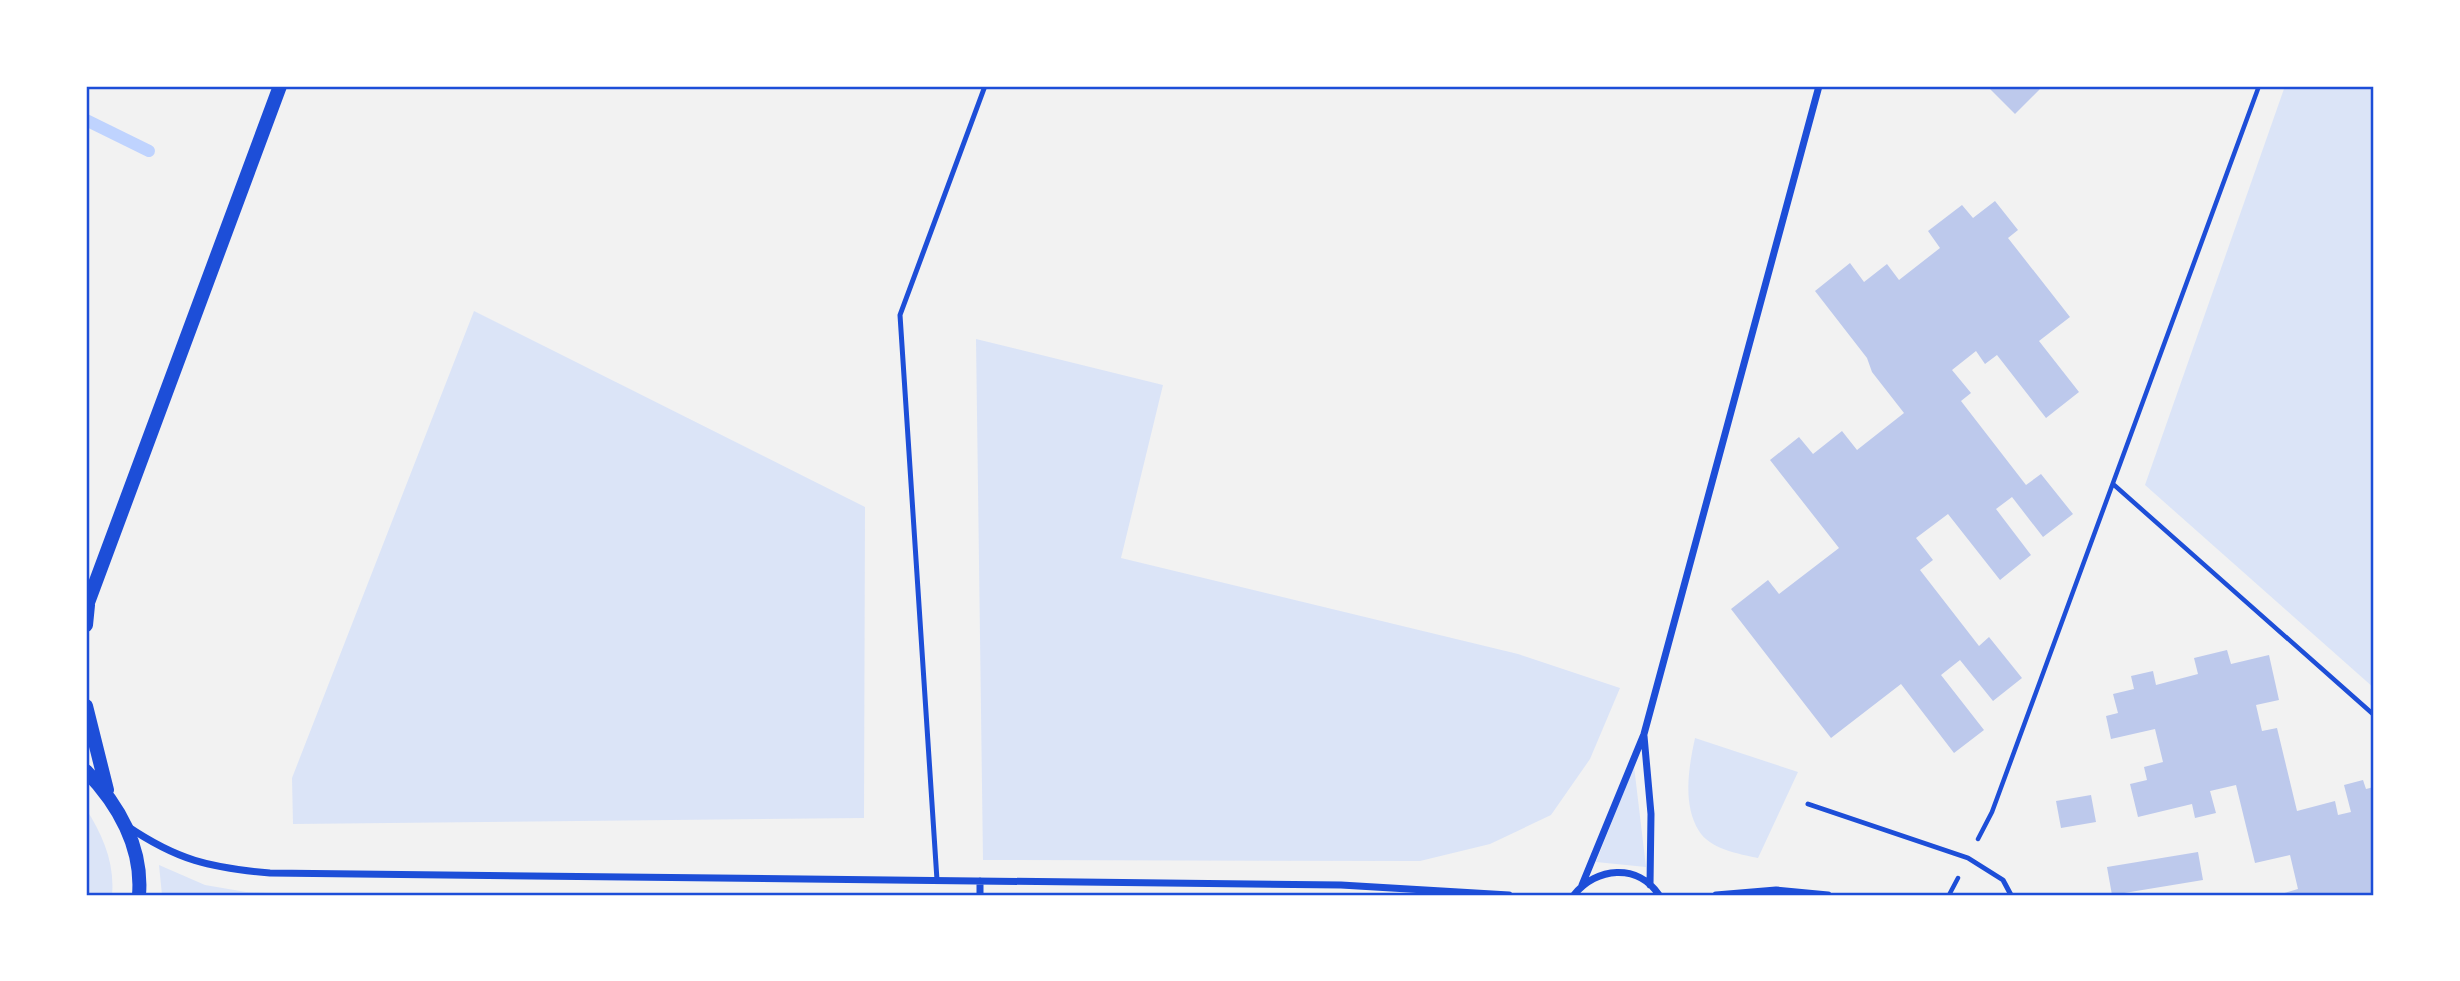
<svg xmlns="http://www.w3.org/2000/svg" width="2460" height="981" font-family="'Public Sans',sans-serif">
<style>
.green{fill:#dbe4f7}
.lines{fill:none;stroke-linecap:round;stroke-linejoin:round}
.stream{stroke:#bfd3fe;stroke-width:12}
.building{fill:#bdc9ec}
.path{stroke:#1d4ed8;stroke-width:4.5}
.service{stroke:#1d4ed8;stroke-width:5}
.minor{stroke:#1d4ed8;stroke-width:7}
.secondary{stroke:#1d4ed8;stroke-width:14}
.neatline{fill:none;stroke:#1d4ed8;stroke-width:2.5}
</style>
<rect width="100%" height="100%" fill="#f2f2f2"/>
<!-- green -->
<path class="green" d="M 2285,86 L 2374,86 L 2374,688 L 2145,485 Z
M 474,311 L 865,507 L 864,818 L 293,824 L 292,778 Z
M 976,339 L 1163,385 L 1121,558 L 1518,654 L 1620,688 L 1590,759 L 1551,815 L 1490,844 L 1420,861 L 983,860 Z
M 1695,738 L 1798,772 L 1758,858 C 1739,854 1710,849 1699,831 C 1682,804 1689,766 1695,738 Z
M 1634,766 L 1646,867 L 1596,862 Z
M 86,809 C 103,835 115,864 112,895 L 86,895 Z
M 159,865 L 205,885 L 246,892 L 320,895 L 162,895 Z"/>
<g class="lines">
<!-- stream -->
<path class="stream" d="M 86,120 L 149,151"/>
</g>
<!-- building -->
<path class="building" d="M 1987,86 L 2043,86 L 2015,114 Z
M 1995,201 L 2018,230 L 2008,238 L 2070,317 L 2039,341 L 2079,392 L 2046,418 L 1997,355 L 1985,364 L 1976,351 L 1952,370 L 1971,393 L 1961,401 L 2026,485 L 2041,474 L 2073,514 L 2043,537 L 2012,497 L 1996,509 L 2031,555 L 2000,580 L 1948,514 L 1916,538 L 1933,560 L 1920,570 L 1979,646 L 1989,637 L 2022,678 L 1993,701 L 1960,660 L 1941,675 L 1984,730 L 1954,753 L 1901,684 L 1831,738 L 1731,609 L 1768,580 L 1779,594 L 1839,548 L 1770,460 L 1799,437 L 1813,454 L 1842,431 L 1857,450 L 1904,413 L 1872,372 L 1867,358 L 1815,291 L 1850,263 L 1864,282 L 1887,264 L 1899,280 L 1940,248 L 1928,231 L 1962,205 L 1973,218 Z
M 2227,650 L 2231,664 L 2269,655 L 2279,700 L 2256,705 L 2262,731 L 2277,728 L 2297,811 L 2335,801 L 2338,815 L 2351,812 L 2344,785 L 2363,780 L 2366,789 L 2374,787 L 2374,895 L 2278,895 L 2298,889 L 2290,855 L 2255,863 L 2236,785 L 2210,791 L 2216,813 L 2195,818 L 2192,804 L 2138,817 L 2130,784 L 2147,780 L 2144,767 L 2163,762 L 2155,729 L 2111,739 L 2106,716 L 2118,713 L 2113,694 L 2134,689 L 2131,676 L 2153,671 L 2156,685 L 2198,674 L 2194,658 Z
M 2091,795 L 2096,822 L 2061,828 L 2056,801 Z
M 2198,852 L 2203,880 L 2112,895 L 2107,867 Z"/>
<g class="lines">
<!-- path -->
<path class="path" d="M 2113,484 L 2374,715
M 1978,839 L 1992,812 L 2259,86
M 1949,895 L 1958,878"/>
<!-- service -->
<path class="service" d="M 1808,804 L 1968,858 L 2003,880 L 2011,895
M 937,880 L 900,315 L 985,86"/>
<!-- minor -->
<path class="minor" d="M 1644,736 L 1651,814 L 1650,885
M 127,826 C 177,860 210,868 270,873 L 1341,885 L 1509,895
M 980,881 L 980,895
M 1582,885 L 1644,734 L 1819,86
M 1574,895 C 1596,867 1638,863 1659,895
M 1716,895 L 1776,890 L 1828,895"/>
<!-- secondary -->
<path class="secondary" d="M 86,608 L 280,86
M 86,625 L 88,605
M 86,706 L 107,790
M 86,771 C 118,804 143,847 139,895"/>
</g>
<!-- border -->
<rect width="2460" height="981" fill="none" stroke="#ffffff" stroke-width="175"/>
<rect x="88" y="88" width="2284" height="806" class="neatline"/>
</svg>
